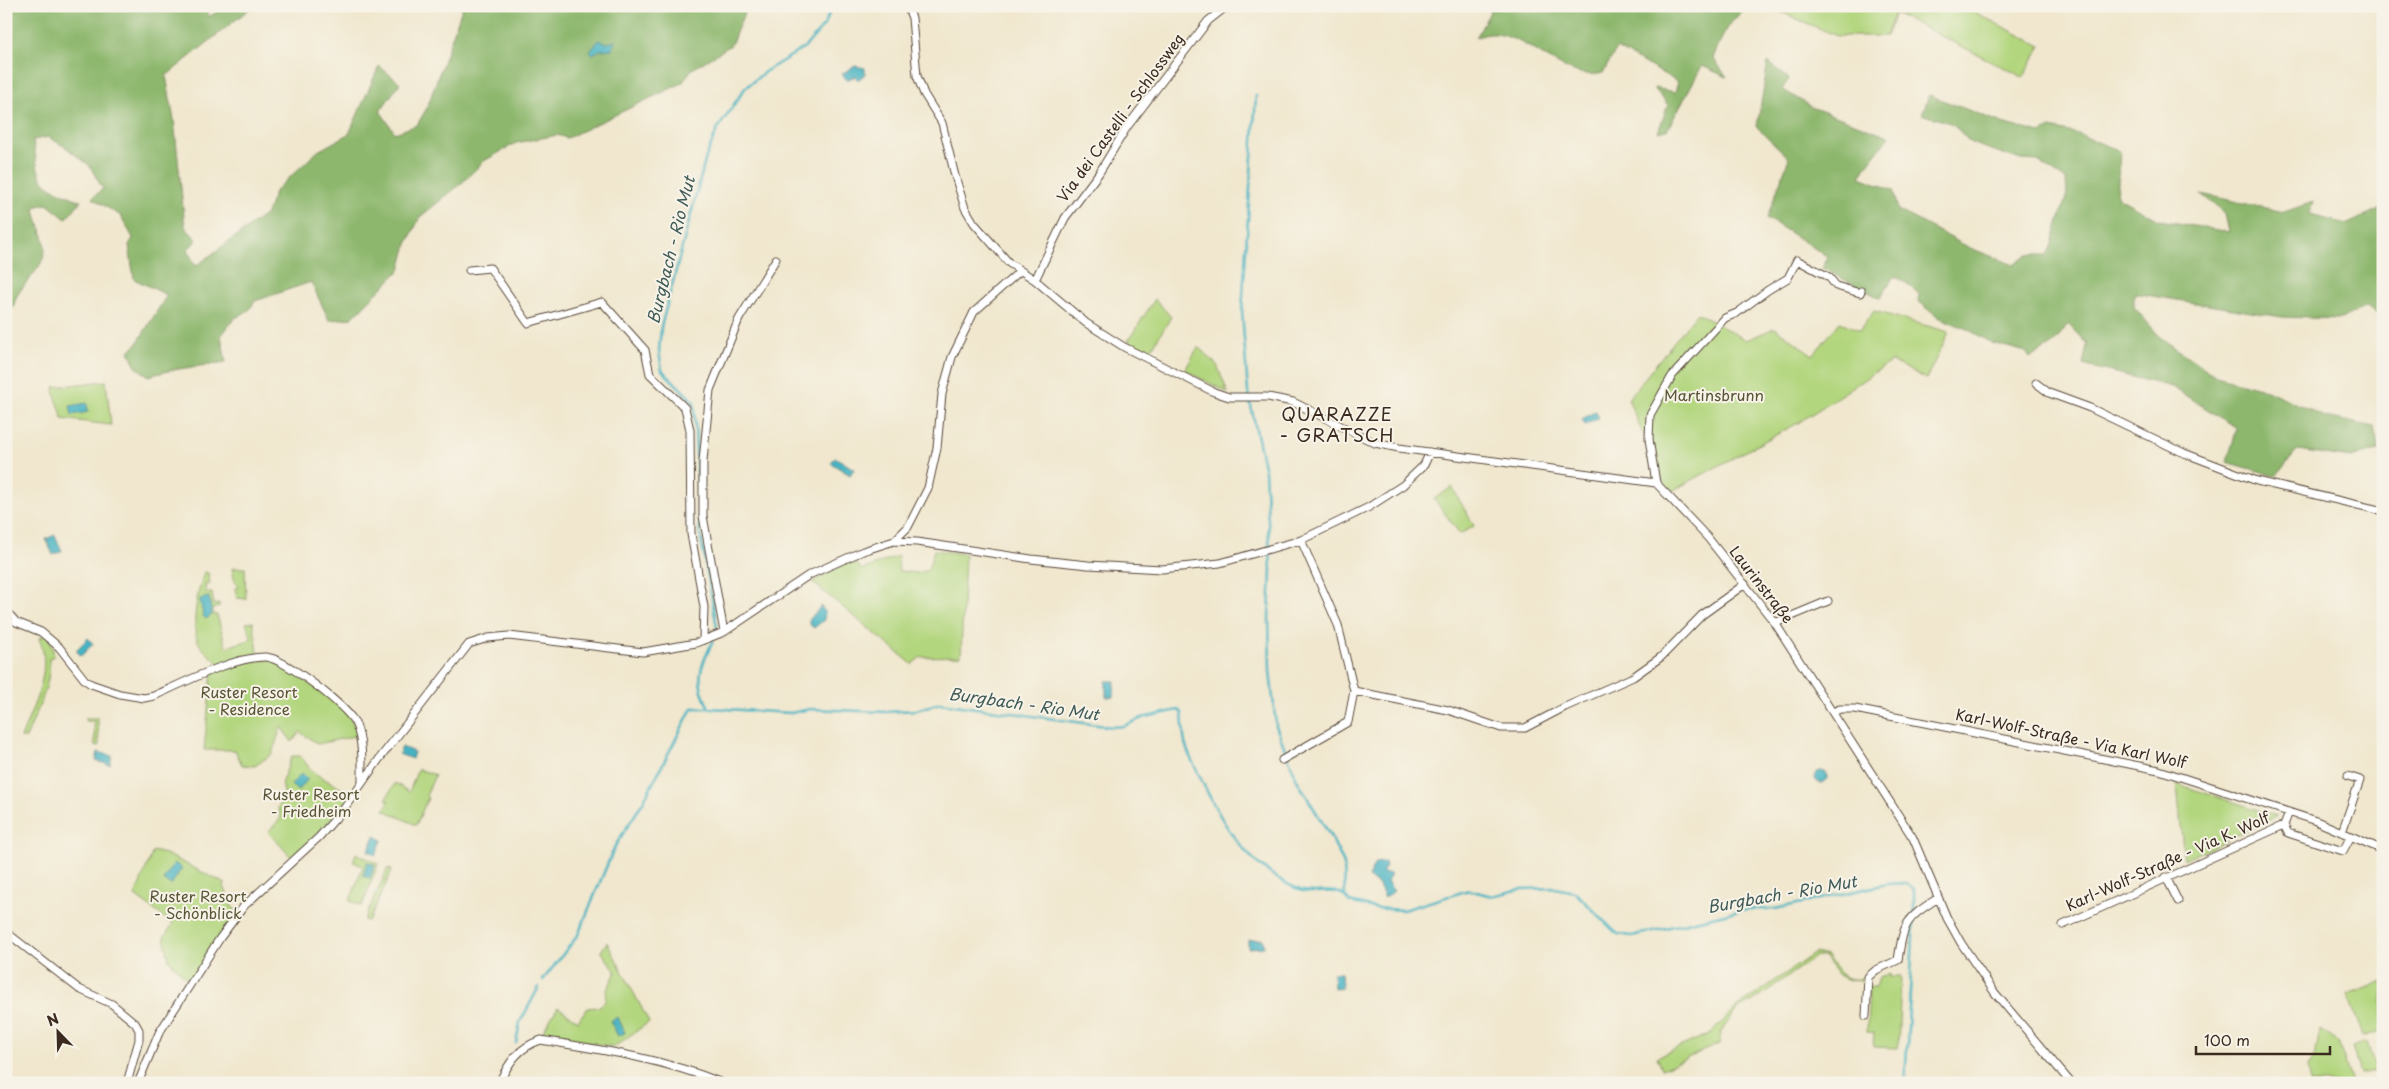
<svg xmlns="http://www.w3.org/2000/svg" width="2389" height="1089" font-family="'Playpen Sans',sans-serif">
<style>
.green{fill:#b2d67e;stroke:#76804e}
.forest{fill:#8db76d;stroke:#647046}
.water{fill:#46b3c2;stroke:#406e70}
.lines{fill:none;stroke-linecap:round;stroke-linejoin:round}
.stream{stroke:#46b3c2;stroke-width:2.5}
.street-casing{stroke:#564638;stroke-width:9}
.street{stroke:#fff;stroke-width:7}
.labels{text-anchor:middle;stroke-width:4;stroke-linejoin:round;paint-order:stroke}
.street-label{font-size:15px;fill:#3b2a1e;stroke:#f7f3e8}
.park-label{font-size:15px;fill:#595536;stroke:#f7f3e8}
.water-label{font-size:16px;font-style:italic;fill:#3f5a57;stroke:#f7f3e8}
.quarter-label{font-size:18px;letter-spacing:1px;fill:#3b2a1e;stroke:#f7f3e8}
</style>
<rect width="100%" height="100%" fill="#f7f3e8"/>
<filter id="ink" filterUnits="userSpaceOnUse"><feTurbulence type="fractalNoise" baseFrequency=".02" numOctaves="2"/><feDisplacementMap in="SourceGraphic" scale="10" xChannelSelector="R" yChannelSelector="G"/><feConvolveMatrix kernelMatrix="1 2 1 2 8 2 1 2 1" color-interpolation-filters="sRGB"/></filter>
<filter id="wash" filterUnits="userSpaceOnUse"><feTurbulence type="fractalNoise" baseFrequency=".0096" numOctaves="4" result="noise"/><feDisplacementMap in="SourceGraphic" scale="20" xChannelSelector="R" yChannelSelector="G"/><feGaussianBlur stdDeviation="1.12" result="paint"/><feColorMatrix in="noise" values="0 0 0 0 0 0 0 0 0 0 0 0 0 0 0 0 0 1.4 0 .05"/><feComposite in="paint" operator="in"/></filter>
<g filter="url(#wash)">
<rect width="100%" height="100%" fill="#f0e7ce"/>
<!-- green -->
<path class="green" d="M 1776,6 L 1962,6 L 2041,46 L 2023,77 L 1895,13 L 1886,36 L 1837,36 L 1776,10 Z
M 1155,299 L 1171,317 L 1149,353 L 1128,341 Z
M 1874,311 L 1949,332 L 1926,379 L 1892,361 L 1798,423 L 1672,491 L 1664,484 L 1628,399 L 1697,313 L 1746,340 L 1775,328 L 1813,355 L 1840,322 L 1860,330 Z
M 1198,347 L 1217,365 L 1228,393 L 1185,370 Z
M 106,381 L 111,425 L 62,419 C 61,406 54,399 54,387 Z
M 1452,487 L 1474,526 L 1460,534 L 1434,499 Z
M 934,550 L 965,554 L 961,656 L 921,657 L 912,664 L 812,582 L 853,559 L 862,570 L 898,556 L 899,571 L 918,573 L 928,570 Z
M 232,568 L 245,568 L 246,599 L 237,598 L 235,588 L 238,587 L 234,579 Z
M 204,572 L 208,573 L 210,584 L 205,585 L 206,593 L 212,593 L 214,605 L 219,604 L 219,607 L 213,609 L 214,615 L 217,615 L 226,647 L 250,640 L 251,635 L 246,623 L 253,622 L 258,651 L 257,655 L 219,664 C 214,658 207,654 202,648 C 188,632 198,590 204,572 Z
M 45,635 L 51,641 L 54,656 L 49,658 C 52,685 36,712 26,738 L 21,738 C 33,704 53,673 39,638 Z
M 274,659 L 346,710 L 359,735 L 318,744 L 300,732 L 292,742 L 281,727 L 272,754 L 255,766 L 242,765 L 235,750 L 204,750 L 212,671 L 236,663 Z
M 86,718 L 98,718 L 99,746 L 95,746 L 94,721 L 86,721 Z
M 292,756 L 300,756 L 314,773 L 353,795 L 294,860 L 268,832 L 281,818 L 278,808 L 284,794 L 282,781 Z
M 418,769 L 435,775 L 426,796 L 428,798 L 416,825 L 384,810 L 389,801 L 386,799 L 395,783 L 409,792 Z
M 2177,784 L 2277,816 L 2184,860 Z
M 153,851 L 168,855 L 226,884 L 224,886 L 232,907 L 239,912 L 190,982 L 169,960 L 164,937 L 173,924 L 135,896 Z
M 356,853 L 378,864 L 362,906 L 350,901 L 363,866 L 353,862 Z
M 388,868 L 392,870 L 369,921 L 364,920 Z
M 607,942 L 649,1022 L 614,1047 L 541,1034 L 558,1007 L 578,1021 L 587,1008 L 598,1007 L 605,1002 L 607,990 L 616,972 L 601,951 Z
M 1815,953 L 1827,956 C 1837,971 1845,985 1865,977 L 1866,979 C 1845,985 1835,974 1825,957 L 1816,956 L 1753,1001 L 1737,1009 L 1721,1032 L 1719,1044 L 1662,1069 L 1657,1057 L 1711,1033 L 1736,1008 Z
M 1890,973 L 1890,976 L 1901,976 L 1898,1048 L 1873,1047 L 1874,1033 L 1867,1032 L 1869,987 L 1876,987 L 1879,978 Z
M 2383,982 L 2383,1030 L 2363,1037 L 2348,995 Z
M 2320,1030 L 2338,1042 L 2352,1083 L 2310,1083 L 2307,1068 L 2315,1057 Z
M 2367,1042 L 2376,1070 L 2360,1074 L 2352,1047 Z"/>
<!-- forest -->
<path class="forest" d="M 6,6 L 208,6 L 208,17 L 228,6 L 253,6 L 166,76 L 174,120 L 185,227 L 197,240 L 187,250 L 196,266 L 266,214 L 276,190 L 318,151 L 349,134 L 379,66 L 400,83 L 380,111 L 395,133 L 417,125 L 427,108 L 463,6 L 747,6 L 731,45 L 691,70 L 682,83 L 567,138 L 557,135 L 516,143 L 484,161 L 462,183 L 420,217 L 407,244 L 400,270 L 352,318 L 329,320 L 311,282 L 255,301 L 249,310 L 234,319 L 221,336 L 226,362 L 172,370 L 149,376 L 136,367 L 129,351 L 136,345 L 167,295 L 134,279 L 129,245 L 133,238 L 121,216 L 92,198 L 103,189 L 89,165 L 64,146 L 48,137 L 33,140 C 40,186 38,183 81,201 L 66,219 L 47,204 L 34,207 C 37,220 45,237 45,249 C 44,272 14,288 14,307 L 6,315 Z
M 1493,6 L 1750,6 C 1731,17 1721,38 1713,58 L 1727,77 L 1702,66 L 1667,130 L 1658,132 L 1668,105 L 1654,88 L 1675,92 L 1678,82 L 1617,48 L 1603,73 C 1559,85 1516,17 1476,38 Z
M 1768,62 L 1789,79 L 1782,89 L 1811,107 L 1889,136 C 1879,151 1868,161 1860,177 L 1893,190 L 1898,210 L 1970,248 L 2014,265 L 2027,255 L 2047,255 L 2051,247 L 2067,194 L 2066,180 L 2038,161 L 2021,160 L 1971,143 L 1953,124 L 1922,114 L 1929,95 L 2002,123 L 2040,133 L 2051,128 L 2078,134 L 2120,151 L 2117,197 L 2159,220 L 2229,232 L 2225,214 L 2201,194 L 2284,212 L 2313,202 L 2309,215 L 2348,224 L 2383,207 L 2383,319 L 2367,306 L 2341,319 L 2282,317 L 2134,293 L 2134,307 L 2161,338 L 2216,376 L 2267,390 L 2325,417 L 2375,427 L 2378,450 L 2351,458 L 2298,450 L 2276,476 L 2227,462 L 2237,428 L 2172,387 L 2083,365 L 2087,344 L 2068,324 L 2053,344 L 2030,358 L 2026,352 L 1992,343 L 1967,329 L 1940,318 L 1918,301 L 1919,294 L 1905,282 L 1894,276 L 1880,298 L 1822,268 L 1828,257 L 1767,218 L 1789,158 L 1757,127 Z"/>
<!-- water -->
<path class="water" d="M 599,40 L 608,43 L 615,41 L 612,49 L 600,50 L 593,54 L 590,52 Z
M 855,66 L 865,68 L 865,74 L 858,80 L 855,76 L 847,80 L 842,74 Z
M 87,403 L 88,412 L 72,415 L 70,406 Z
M 1596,411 L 1599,418 L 1585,425 L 1582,419 Z
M 835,457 L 854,469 L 850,475 L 831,463 Z
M 55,535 L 62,551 L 53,555 L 46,539 Z
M 209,597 L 212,615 L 206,619 L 203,616 L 200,599 Z
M 821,606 L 825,612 L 824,620 L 814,628 L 809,624 L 809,620 Z
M 88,638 L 93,644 L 81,656 L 76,650 Z
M 1106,681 L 1115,681 L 1114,697 L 1106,697 Z
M 402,747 L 414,752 L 412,759 L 399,754 Z
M 98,752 L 112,756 L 110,765 L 96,761 Z
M1815 777a6 6 0 1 1 12 0a6 6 0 1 1-12 0Z
M 301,774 L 308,779 L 298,791 L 291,785 Z
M 375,836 L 382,840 L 376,855 L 368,851 Z
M 367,862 L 375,865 L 370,878 L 363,876 Z
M 1385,862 L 1386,867 L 1382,872 L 1391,874 L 1387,882 L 1394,891 L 1385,898 L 1378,884 L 1368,878 L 1375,863 Z
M 174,863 L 182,868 L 171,885 L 163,880 Z
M 1263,939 L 1264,947 L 1248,948 L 1248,940 Z
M 1333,973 L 1341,973 L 1342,987 L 1334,988 Z
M 618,1017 L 625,1033 L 618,1036 L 610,1021 Z"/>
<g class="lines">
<!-- stream -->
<path class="stream" d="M 1256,95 L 1242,311 L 1248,392 L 1265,471 L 1271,570 L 1269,617 L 1270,671 L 1276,726 L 1297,780 L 1332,839 L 1344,864 L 1345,896
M 717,627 L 700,532 L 694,402 L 662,370 L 659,351 L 661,327 L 706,157 L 717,130 L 745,88 L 766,71 L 804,48 L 825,24 L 832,6
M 713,641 C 700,668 694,680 709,708 L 791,713 L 810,709 L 886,712 L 916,710 L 940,703 L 1112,727 L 1124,726 L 1142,718 L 1178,710 L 1182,713 C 1183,723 1183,733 1185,743 C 1188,755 1194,764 1199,775 C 1222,824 1247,868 1300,890 C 1317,897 1339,883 1349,902 L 1375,908 L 1403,910 L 1469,890 L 1492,896 L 1521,889 L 1555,888 L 1575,892 L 1613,930 L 1618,934 L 1632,936 L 1746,909 L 1775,909 L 1887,884 L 1906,883 L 1914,889 L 1914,913
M 543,980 L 578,935 L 615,846 L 643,802 L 692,708 L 709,708
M 516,1043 L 520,1022 L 539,987
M 1905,1083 L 1914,918"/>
</g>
</g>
<g filter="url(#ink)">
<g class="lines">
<!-- street casing -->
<g class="street-casing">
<path id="street" d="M 907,6 L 912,18 L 917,76 L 924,94 L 942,123 L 955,176 L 965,208 L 974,223 L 1009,263 L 1035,280 L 1086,323 L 1124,347 L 1214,392 L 1229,397 L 1268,397 L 1293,402 L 1375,443 L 1399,448 L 1656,483
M 2380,6 L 2383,7
M 469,270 L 490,268 L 528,323 L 602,302 L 645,350 L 650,374 L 685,408 L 690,430 L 691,534 L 704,607 L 703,640
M 1035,280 L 1065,218 L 1099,173 L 1127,127 L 1208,21 L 1227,6
M 2036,383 L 2049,393 L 2090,408 L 2184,453 L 2257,481 L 2383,511
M 1656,483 L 1708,538 L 1775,623 L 1913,838 L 1947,918 L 1961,943 L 1995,993 L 2071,1083
M 1656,483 L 1649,439 L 1650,415 L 1672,376 L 1725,318 L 1737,313 L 1768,290 L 1788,278 L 1797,260 L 1829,277 L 1836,286 L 1860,293 L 1861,291
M 1301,540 L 1338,625 L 1354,691
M 894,541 L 908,527 L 928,488 L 937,448 L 942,394 L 952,357 L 974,312 L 1020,271
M 6,611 L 16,622 L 41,632 L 59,647 L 85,680 L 91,684 L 120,694 L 144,698 L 154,696 C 183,683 235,656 266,657 C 284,658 350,708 356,725 C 363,742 362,763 362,782
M 1775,623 L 1828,601
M 724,632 L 703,516 L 703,461 L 710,390 L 739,319 L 776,259
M 1833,712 L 1840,709 L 1855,709 L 2159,770 L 2316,821 L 2383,850
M 1282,760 L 1348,722 L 1354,691 L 1448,710 L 1501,728 L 1525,728 L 1565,707 L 1633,677 L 1661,657 L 1702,615 L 1745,584
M 2284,825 L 2288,833 L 2343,851 L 2351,836
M 2342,832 L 2360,780 L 2348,776
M 2166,877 L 2178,901
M 2063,925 L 2284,825 L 2289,812
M 6,932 L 79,989 L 112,1004 L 135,1023 L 139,1030 L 139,1040 L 127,1083
M 1866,1016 L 1868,977 L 1876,970 L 1898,960 C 1904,921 1906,919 1938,898
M 138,1083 L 159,1033 L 220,938 L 244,906 L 319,837 L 343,810 L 380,758 L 469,644 L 488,638 L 509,636 L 643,652 L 696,643 L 724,632 L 809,575 L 863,551 L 894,541 L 917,542 L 1031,559 L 1088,565 L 1162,569 L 1220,563 L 1301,540 L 1369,507 L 1403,485 L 1424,465 L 1430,452
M 499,1083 C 509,1062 519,1047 541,1040 C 603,1050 664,1059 722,1083"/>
</g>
<!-- street -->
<use href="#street" class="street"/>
</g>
</g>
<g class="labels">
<!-- street labels -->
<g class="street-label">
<text transform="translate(1121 118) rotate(-54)" y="5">Via dei Castelli - Schlossweg</text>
<text transform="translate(1761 585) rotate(52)" y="5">Laurinstraße</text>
<text transform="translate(2071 739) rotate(12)" y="5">Karl-Wolf-Straße - Via Karl Wolf</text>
<text transform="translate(2168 862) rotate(-24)" y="5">Karl-Wolf-Straße - Via K. Wolf</text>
</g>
<!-- park labels -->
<g class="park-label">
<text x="1714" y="401">Martinsbrunn</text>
<text x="249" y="698">Ruster Resort<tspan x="249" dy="17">- Residence</tspan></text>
<text x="311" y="800">Ruster Resort<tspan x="311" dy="17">- Friedheim</tspan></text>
<text x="198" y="902">Ruster Resort<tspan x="198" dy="17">- Schönblick</tspan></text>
</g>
<!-- water labels -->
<g class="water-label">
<text transform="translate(671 250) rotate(-76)" y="6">Burgbach - Rio Mut</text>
<text transform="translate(1024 704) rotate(8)" y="6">Burgbach - Rio Mut</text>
<text transform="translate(1782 894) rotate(-10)" y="6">Burgbach - Rio Mut</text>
</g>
<!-- quarter labels -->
<g class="quarter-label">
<text x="1337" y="421">QUARAZZE<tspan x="1337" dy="21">- GRATSCH</tspan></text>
</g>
</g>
<!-- margin -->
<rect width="2389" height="1089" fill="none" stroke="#f7f3e8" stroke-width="25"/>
<!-- north arrow -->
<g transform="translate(58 1032) rotate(337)" stroke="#f7f3e8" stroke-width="4" paint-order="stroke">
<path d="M0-4L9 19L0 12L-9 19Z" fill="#3b2a1e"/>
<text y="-8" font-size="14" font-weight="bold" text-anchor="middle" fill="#3b2a1e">N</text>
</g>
<!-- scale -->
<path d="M2196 1046v8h134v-8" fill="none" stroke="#3b2a1e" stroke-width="2.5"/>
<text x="2204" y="1046" font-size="15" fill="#3b2a1e" stroke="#f7f3e8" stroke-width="4" paint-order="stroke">100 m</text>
</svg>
